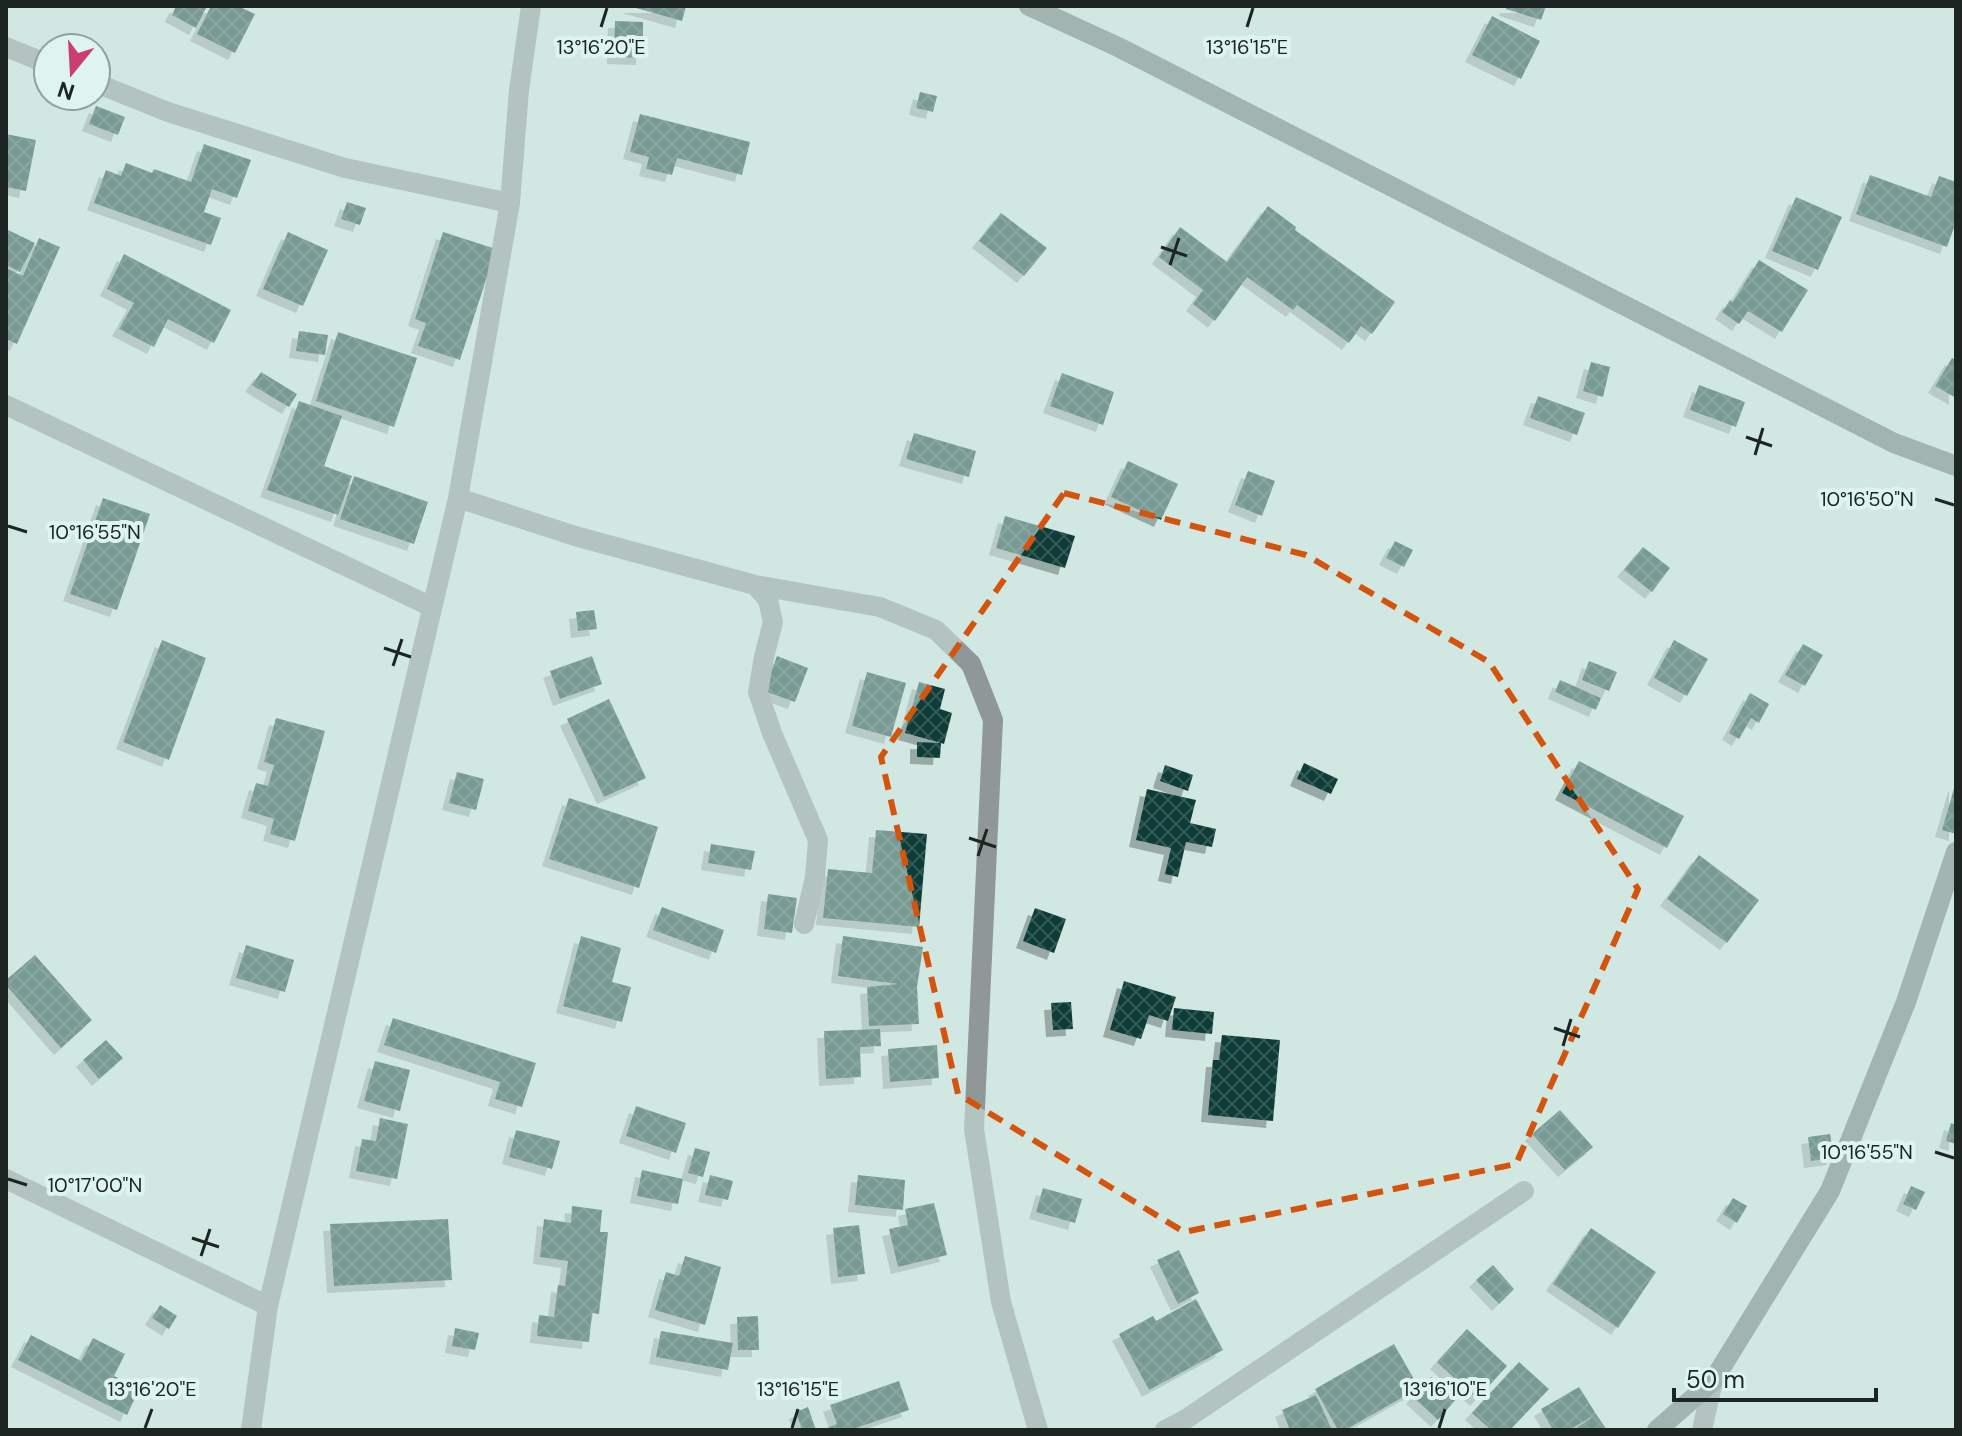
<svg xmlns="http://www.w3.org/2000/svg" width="1962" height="1436" font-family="'DM Sans',sans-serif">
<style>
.building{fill:url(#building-cross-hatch);filter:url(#shadow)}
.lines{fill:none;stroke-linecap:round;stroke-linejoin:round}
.street{stroke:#8f9896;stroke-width:20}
.secondary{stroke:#687573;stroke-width:20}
.marked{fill:none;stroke:#d4540e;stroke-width:6;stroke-dasharray:16 10;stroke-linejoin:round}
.ticks{fill:none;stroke:#1d2523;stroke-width:3}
.ticks-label{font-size:20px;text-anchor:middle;fill:#1d2523;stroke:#def4ef;stroke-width:8;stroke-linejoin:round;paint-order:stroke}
</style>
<defs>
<pattern id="building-cross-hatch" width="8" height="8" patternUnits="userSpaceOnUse" patternTransform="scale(2)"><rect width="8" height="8" fill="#103e38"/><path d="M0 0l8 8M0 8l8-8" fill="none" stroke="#325853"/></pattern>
<filter id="shadow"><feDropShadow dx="-7" dy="7" stdDeviation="0" flood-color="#0004"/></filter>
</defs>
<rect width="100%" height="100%" fill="#d1e7e2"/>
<!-- building -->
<path class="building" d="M 176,6 L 207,6 L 196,28 L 172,15 Z
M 211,6 L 238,6 L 255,14 L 235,53 L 197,34 Z
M 629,6 L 686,6 L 682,21 Z
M 1507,6 L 1546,6 L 1541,20 L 1506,9 Z
M 1492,16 L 1540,41 L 1521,79 L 1472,55 Z
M 615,21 L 643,22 L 643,58 L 614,57 Z
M 920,92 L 937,96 L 933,112 L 916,108 Z
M 96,106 L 125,117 L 118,135 L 89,124 Z
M 640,114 L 750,142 L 742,175 L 677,158 L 672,175 L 646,169 L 649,157 L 630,152 Z
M 6,134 L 36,140 L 26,191 L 6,187 Z
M 204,144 L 251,160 L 237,198 L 212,189 L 204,212 L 221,218 L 211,245 L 94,203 L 106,170 L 121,176 L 126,163 L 152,173 L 154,169 L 191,182 Z
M 1870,175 L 1931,197 L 1939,176 L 1956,182 L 1956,222 L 1947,247 L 1856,214 Z
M 1796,197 L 1842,217 L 1818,270 L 1772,251 Z
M 347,202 L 366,208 L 360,225 L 341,219 Z
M 1268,206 L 1296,227 L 1295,230 L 1395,302 L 1372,334 L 1361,326 L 1349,343 L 1297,305 L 1293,310 L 1247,277 L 1215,321 L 1193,304 L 1203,290 L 1159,257 L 1180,227 L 1227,262 Z
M 1001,213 L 1047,248 L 1024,276 L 979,241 Z
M 6,229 L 35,243 L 20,272 L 6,265 Z
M 288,232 L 328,250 L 303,306 L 263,289 Z
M 443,232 L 496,249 L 460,360 L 418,346 L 426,323 L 415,319 Z
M 39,238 L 60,247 L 17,344 L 6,339 L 6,268 L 23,276 Z
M 124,254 L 231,310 L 214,343 L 168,319 L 154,347 L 119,329 L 134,303 L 107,289 Z
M 1759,260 L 1808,290 L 1782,332 L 1748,311 L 1739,324 L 1722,312 L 1730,300 L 1733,302 Z
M 299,331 L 328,335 L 325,355 L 296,351 Z
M 338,332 L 417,358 L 394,427 L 316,401 Z
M 1952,358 L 1956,360 L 1956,398 L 1935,386 Z
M 1591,362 L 1610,367 L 1603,397 L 1583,391 Z
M 261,372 L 297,394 L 289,407 L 252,385 Z
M 1062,373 L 1114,392 L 1103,425 L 1050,406 Z
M 1699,385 L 1745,402 L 1736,427 L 1690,410 Z
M 1538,396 L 1585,413 L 1577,435 L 1530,418 Z
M 299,401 L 342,416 L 324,466 L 352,476 L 338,515 L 267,490 Z
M 914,433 L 976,451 L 969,477 L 906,459 Z
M 1128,461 L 1178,484 L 1161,520 L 1111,497 Z
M 1248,471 L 1275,481 L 1262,516 L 1235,505 Z
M 354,476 L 428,502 L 414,544 L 340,519 Z
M 103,498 L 150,514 L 117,610 L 70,594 Z
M 1005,516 L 1075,536 L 1065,568 L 996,548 Z
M 1395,541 L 1413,550 L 1404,567 L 1386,558 Z
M 1643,547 L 1670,568 L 1652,592 L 1624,570 Z
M 594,610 L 597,629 L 578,631 L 576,612 Z
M 162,640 L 206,658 L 169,760 L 123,742 Z
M 1674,640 L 1708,659 L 1687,696 L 1654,678 Z
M 1803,644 L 1823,655 L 1805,686 L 1785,675 Z
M 592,656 L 602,684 L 560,699 L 550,671 Z
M 777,656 L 808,668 L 795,702 L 764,691 Z
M 1589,661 L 1617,672 L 1609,691 L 1582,680 Z
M 867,672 L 906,683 L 891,737 L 852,726 Z
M 1560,680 L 1601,698 L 1596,710 L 1555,692 Z
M 919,682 L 945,689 L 940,709 L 952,713 L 944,744 L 941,743 L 940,758 L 917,757 L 917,742 L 941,743 L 905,733 Z
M 1750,693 L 1769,704 L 1759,723 L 1751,718 L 1739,739 L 1729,733 Z
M 609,699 L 646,778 L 604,797 L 567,719 Z
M 276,718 L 325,731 L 295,841 L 270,834 L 274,819 L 248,811 L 256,783 L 268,786 L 274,765 L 264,762 Z
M 1579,761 L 1684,816 L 1667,848 L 1562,793 Z
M 1304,763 L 1338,779 L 1331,794 L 1297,779 Z
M 1165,765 L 1193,775 L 1188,791 L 1160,781 Z
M 457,772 L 484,779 L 476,810 L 449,803 Z
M 1955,785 L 1956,785 L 1956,834 L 1942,830 Z
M 1147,789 L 1196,800 L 1190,823 L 1216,829 L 1212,847 L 1186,842 L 1178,877 L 1165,874 L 1171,848 L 1136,840 Z
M 569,798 L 658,827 L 639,888 L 549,859 Z
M 876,830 L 927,834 L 919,927 L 823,918 L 828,869 L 872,873 Z
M 711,844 L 755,851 L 751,870 L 708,863 Z
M 1699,855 L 1759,900 L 1727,943 L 1667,899 Z
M 768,894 L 797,898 L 792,933 L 764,929 Z
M 662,907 L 724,930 L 716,953 L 653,930 Z
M 1035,908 L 1066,919 L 1054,953 L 1023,941 Z
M 581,936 L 621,948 L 612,982 L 631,987 L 622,1022 L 563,1006 Z
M 843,936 L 923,947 L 917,987 L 919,1024 L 869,1026 L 867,987 L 898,984 L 838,976 Z
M 246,945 L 294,960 L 285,992 L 236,978 Z
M 35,955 L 92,1020 L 61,1048 L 6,985 L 6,980 Z
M 1124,981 L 1176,997 L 1168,1021 L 1149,1015 L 1141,1039 L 1110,1030 Z
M 1071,1002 L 1073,1029 L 1053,1030 L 1051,1003 Z
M 1174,1008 L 1214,1012 L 1212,1034 L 1172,1030 Z
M 393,1018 L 536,1063 L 522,1107 L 495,1099 L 500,1082 L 384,1045 Z
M 880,1029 L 881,1046 L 860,1047 L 861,1077 L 826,1079 L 824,1031 Z
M 1222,1035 L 1280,1040 L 1273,1121 L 1208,1115 L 1213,1060 L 1219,1060 Z
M 106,1040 L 123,1058 L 99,1079 L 83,1060 Z
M 937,1045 L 939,1078 L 890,1082 L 888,1049 Z
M 375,1061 L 410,1070 L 400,1111 L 364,1101 Z
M 636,1106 L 686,1123 L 676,1153 L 626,1136 Z
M 1560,1110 L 1593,1147 L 1565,1170 L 1532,1134 Z
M 380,1118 L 408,1124 L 397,1179 L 356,1171 L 362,1139 L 376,1141 Z
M 1951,1123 L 1956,1125 L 1956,1144 L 1946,1141 Z
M 516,1130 L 560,1141 L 552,1169 L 509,1157 Z
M 1830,1134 L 1834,1158 L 1811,1161 L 1808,1137 Z
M 695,1148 L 710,1152 L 703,1177 L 688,1173 Z
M 642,1170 L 683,1179 L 678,1204 L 637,1196 Z
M 710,1175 L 733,1181 L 728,1200 L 705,1195 Z
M 858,1175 L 905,1180 L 903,1210 L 855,1205 Z
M 1911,1186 L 1925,1192 L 1916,1210 L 1903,1204 Z
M 1043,1188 L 1082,1199 L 1075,1223 L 1036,1212 Z
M 1733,1198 L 1747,1206 L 1737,1223 L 1723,1214 Z
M 934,1203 L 947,1255 L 898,1267 L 889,1229 L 908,1225 L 905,1209 Z
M 572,1206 L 602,1210 L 600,1232 L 608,1232 L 599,1314 L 592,1313 L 589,1342 L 537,1336 L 539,1315 L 554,1317 L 558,1285 L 565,1286 L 568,1261 L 540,1257 L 544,1219 L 571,1223 Z
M 448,1219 L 452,1280 L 334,1286 L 330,1224 Z
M 859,1225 L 865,1274 L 838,1277 L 833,1228 Z
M 1591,1228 L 1656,1272 L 1618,1328 L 1553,1284 Z
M 1179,1250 L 1199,1293 L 1178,1304 L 1157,1260 Z
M 685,1256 L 721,1267 L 705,1325 L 655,1310 L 666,1272 L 679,1276 Z
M 1493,1265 L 1514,1289 L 1499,1304 L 1476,1280 Z
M 1196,1299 L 1223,1350 L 1149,1390 L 1119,1334 L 1153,1316 L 1156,1321 Z
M 160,1305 L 177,1316 L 169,1329 L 152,1318 Z
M 758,1316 L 759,1350 L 738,1350 L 737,1317 Z
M 455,1328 L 479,1333 L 475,1350 L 452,1346 Z
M 1467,1329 L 1507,1366 L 1477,1399 L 1437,1362 Z
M 661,1331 L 733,1343 L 728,1370 L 656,1357 Z
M 31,1335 L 81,1361 L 93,1338 L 125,1354 L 114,1376 L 140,1388 L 127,1415 L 18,1360 Z
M 1394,1344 L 1419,1388 L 1345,1430 L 1338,1430 L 1315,1389 Z
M 1519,1362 L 1549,1389 L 1510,1430 L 1491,1430 L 1472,1413 Z
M 1431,1377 L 1456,1399 L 1438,1420 L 1413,1397 Z
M 899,1381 L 909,1410 L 850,1430 L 822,1430 L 837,1424 L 830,1405 Z
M 1579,1387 L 1596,1414 L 1607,1430 L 1574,1430 L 1593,1416 L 1569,1430 L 1553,1430 L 1541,1409 Z
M 1316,1395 L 1332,1430 L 1290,1430 L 1282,1410 Z
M 808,1407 L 816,1430 L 802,1430 L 796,1412 Z"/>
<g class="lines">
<!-- street -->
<path class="street" d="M 6,47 L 48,64
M 96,83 L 168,112 L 345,168 L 510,203
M 6,405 L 432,607
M 458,498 L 575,536 L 755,585 L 880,607 L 936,630 L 971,664 L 993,720 L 974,1129 L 1001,1302 L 1038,1430
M 755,585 L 768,600 L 773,622 L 764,657 L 758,692 L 772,733 L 818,840 L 815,877 L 804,924
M 6,1179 L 268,1306
M 251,1430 L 268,1306 L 458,498 L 510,203 L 519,90 L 531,6
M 1165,1430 L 1186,1419 L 1524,1191
M 1702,1430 L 1713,1381"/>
<!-- secondary -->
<path class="secondary" d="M 1029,6 L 1118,47 L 1894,443 L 1956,466
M 1657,1430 L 1713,1381 L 1830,1191 L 1906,1002 L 1956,852"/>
</g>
<!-- marked area -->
<path d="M0 0H1962V1436H0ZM 1064,493 L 1306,555 L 1489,662 L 1638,889 L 1516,1164 L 1184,1232 L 958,1094 L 881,757 Z" fill="#d1e7e2" fill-opacity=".55" fill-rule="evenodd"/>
<path class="marked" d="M 1064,493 L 1306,555 L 1489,662 L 1638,889 L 1516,1164 L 1184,1232 L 958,1094 L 881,757 Z"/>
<!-- ticks -->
<path class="ticks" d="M 601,27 L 607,8M 1247,27 L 1253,8M 1161,247 L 1187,256M 1170,265 L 1179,238M 1746,437 L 1772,446M 1755,455 L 1763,428M 1935,499 L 1954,505M 8,526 L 27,532M 384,648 L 411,657M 393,666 L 402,639M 969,838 L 996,847M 978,856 L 987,829M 1554,1028 L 1580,1037M 1563,1046 L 1571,1019M 1935,1152 L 1954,1158M 8,1179 L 27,1185M 192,1238 L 219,1247M 201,1256 L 210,1229M 145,1428 L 152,1409M 792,1428 L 798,1409M 1439,1428 L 1445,1409"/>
<g class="ticks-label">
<text x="601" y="54">13°16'20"E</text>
<text x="1247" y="54">13°16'15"E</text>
<text x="1867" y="506">10°16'50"N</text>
<text x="95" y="539">10°16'55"N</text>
<text x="1867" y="1159">10°16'55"N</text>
<text x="95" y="1192">10°17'00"N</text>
<text x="152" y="1396">13°16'20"E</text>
<text x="798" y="1396">13°16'15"E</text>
<text x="1445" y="1396">13°16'10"E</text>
</g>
<!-- border -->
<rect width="1962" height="1436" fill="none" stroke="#1d2523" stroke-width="16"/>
<!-- north arrow -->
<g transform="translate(72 72) rotate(198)"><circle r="38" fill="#def4ef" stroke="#91a19d" stroke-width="2"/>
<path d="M0-6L14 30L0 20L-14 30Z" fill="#ca3e71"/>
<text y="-12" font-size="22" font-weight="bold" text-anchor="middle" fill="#1d2523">N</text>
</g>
<!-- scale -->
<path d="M1674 1388v12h202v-12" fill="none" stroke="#1d2523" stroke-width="4"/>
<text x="1686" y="1388" font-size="24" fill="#1d2523" stroke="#def4ef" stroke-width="6" paint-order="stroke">50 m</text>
</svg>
